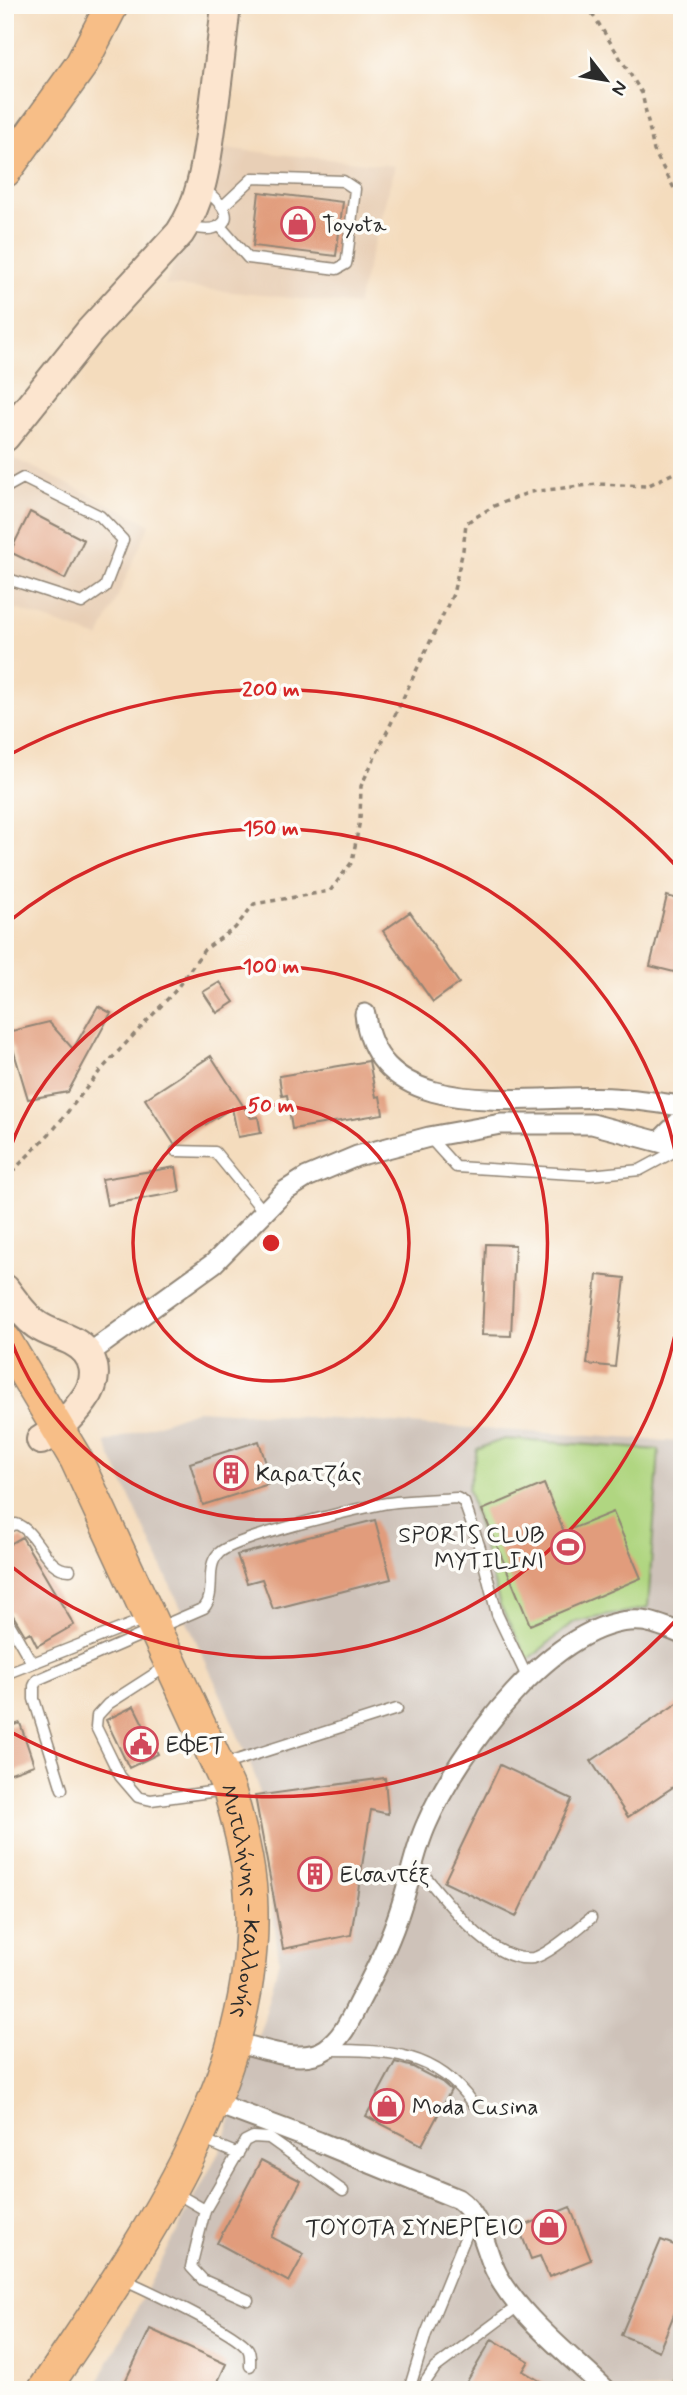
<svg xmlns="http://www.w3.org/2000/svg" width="687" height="2395" font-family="Mynerve,sans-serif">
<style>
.built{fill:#e8cfb6}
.industrial{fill:#cec2b9}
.green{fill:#b0d681;stroke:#6e8056;stroke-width:2}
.building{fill:#e19c7b}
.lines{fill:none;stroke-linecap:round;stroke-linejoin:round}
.lane-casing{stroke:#908474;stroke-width:13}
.street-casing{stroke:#908474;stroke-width:23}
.secondary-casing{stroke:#908474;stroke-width:32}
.primary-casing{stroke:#908474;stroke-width:35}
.path{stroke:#908474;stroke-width:3.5;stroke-dasharray:5 5;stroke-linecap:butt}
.lane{stroke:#fff;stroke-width:10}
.street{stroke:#fff;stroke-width:19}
.secondary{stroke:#fce5cf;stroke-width:28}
.primary{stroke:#f7be87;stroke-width:32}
.ring{fill:none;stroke:#d62828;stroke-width:3.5}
.labels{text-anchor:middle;stroke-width:7;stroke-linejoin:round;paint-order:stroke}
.poi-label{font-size:23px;fill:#2b2b2b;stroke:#fdfcf7;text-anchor:start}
.street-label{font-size:23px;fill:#2b2b2b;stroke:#fdfcf7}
.centre{fill:#d62828;stroke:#fdfcf7;stroke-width:3.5}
.ring-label{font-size:21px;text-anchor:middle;font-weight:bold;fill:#d62828;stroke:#fdfcf7;stroke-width:7;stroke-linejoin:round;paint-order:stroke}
</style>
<rect width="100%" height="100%" fill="#fdfcf7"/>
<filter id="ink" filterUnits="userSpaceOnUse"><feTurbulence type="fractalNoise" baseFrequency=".0143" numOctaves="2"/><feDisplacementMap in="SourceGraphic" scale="14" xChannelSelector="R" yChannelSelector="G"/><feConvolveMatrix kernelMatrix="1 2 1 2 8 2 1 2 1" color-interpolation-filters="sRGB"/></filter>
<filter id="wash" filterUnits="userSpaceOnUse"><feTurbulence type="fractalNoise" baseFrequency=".00686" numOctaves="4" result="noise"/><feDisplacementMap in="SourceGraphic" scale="28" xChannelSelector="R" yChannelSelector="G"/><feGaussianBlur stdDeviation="1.57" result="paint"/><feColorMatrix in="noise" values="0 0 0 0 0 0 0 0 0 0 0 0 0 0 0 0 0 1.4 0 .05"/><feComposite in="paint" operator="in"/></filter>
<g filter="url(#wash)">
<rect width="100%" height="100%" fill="#f4dcbd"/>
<!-- built -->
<path class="built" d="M 221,148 L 395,166 L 357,305 L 165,285 Z
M 8,455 L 150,524 L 99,638 L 5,605 L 5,462 Z"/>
<!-- industrial -->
<path class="industrial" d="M 198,1410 L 682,1442 L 682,2390 L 94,2390 L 223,2144 L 264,2018 L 279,1960 L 257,1781 L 220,1693 L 105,1443 Z"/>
<!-- green -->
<path class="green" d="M 504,1439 L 659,1450 L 648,1608 L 574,1622 L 528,1660 L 500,1605 L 468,1489 L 477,1449 Z"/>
<g id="blocks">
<!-- building -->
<path class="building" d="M 259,192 L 343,202 L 336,256 L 253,246 Z
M 30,512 L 84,540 L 65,579 L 10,552 Z
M 667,896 L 682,900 L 682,974 L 650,966 Z
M 410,912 L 459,983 L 433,1002 L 383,931 Z
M 220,982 L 234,1002 L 217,1013 L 203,992 Z
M 98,1006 L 111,1013 L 68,1092 L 28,1099 L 8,1032 L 49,1022 L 73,1049 Z
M 211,1056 L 251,1118 L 258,1117 L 261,1133 L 238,1137 L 232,1108 L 174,1144 L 145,1099 Z
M 369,1061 L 376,1097 L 380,1096 L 383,1114 L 292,1129 L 287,1095 L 282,1096 L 279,1076 Z
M 176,1167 L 180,1192 L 107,1205 L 102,1179 Z
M 486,1244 L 515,1245 L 511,1336 L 482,1335 Z
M 597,1275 L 625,1278 L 615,1367 L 587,1364 Z
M 259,1441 L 272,1483 L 203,1505 L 190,1463 Z
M 544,1484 L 564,1532 L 613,1512 L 641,1578 L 530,1625 L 482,1510 Z
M 375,1520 L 391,1579 L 273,1609 L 262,1579 L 247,1583 L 237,1555 Z
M 22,1537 L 74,1625 L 37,1646 L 30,1632 L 25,1635 L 11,1612 L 5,1609 L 5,1547 Z
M 682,1700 L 682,1781 L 628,1817 L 591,1761 Z
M 134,1706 L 158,1754 L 129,1768 L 106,1720 Z
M 20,1723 L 34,1765 L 5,1775 L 5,1728 Z
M 500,1765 L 572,1799 L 516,1917 L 444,1882 Z
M 385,1778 L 388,1814 L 371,1810 L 351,1935 L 283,1949 L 255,1796 Z
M 395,2062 L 413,2067 L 442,2082 L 451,2090 L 422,2145 L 366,2116 Z
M 261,2160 L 301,2181 L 271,2237 L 304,2254 L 289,2282 L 217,2243 Z
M 570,2207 L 591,2260 L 549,2277 L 540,2256 L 531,2259 L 519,2228 Z
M 661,2240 L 682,2248 L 682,2295 L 659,2351 L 621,2335 Z
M 150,2329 L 226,2364 L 214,2390 L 121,2390 Z
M 492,2339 L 529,2361 L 523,2371 L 555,2390 L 462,2390 Z"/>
</g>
</g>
<g filter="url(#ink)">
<use href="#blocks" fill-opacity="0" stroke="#908474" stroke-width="2"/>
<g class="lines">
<!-- lane casing -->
<g class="lane-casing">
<path id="lane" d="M 220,226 L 248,258 L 337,269 L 346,264 L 347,259 L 355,189 L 343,181 L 253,178 L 223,206
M 189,227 C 197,228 209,231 217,227 C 239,217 214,197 204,189
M 5,488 L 23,478 L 100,516 L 123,540 L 105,587 L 82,603 L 5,578
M 429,1137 L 456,1167 L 590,1175 L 640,1170 L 679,1149
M 176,1151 L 215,1152 L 264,1212
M 5,1528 L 16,1524 C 38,1531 45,1571 70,1570
M 5,1616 L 32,1663
M 167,1666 L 108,1704 L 97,1716 L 96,1727 L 120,1776 L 138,1797 L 151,1800 L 225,1790
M 5,1674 L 145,1619
M 222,1765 L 397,1709
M 62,1789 L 34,1699 L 34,1686 L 37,1680 L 204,1608 C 217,1593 204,1567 219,1553 C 234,1538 356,1509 382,1504 C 406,1500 432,1500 457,1498 L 464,1502 L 480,1548 L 497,1614 L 528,1679
M 414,1863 C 441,1893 488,1964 533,1958 C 549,1955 578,1928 591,1918
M 329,2050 C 386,2050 437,2052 472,2103
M 199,2138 L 238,2154
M 174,2192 L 205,2210 L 245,2141 L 253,2137 L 269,2138 L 343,2191
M 205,2210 L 191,2267 L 203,2280 L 248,2300
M 123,2279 C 145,2289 238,2332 248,2349 C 251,2354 250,2360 250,2366
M 409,2390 L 426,2334 L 474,2216
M 424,2390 L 426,2381 L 435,2368 L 518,2306"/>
</g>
<!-- street casing -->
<g class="street-casing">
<path id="street" d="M 365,1014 C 378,1129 532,1093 612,1098 C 635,1099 659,1103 682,1106
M 660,1141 L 682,1119
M 87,1355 L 214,1263 L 285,1191 L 307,1177 L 357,1156 L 429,1137 L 501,1124 L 592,1124 L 682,1148
M 234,2042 C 261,2048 301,2066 326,2049 C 343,2037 350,2020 359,2002 C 375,1972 390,1942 400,1910 C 410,1881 414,1851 427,1823 C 457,1754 556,1614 642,1621 C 655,1622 670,1629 682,1634
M 212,2102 L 319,2142 L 458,2199 C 481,2215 484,2246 495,2270 C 516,2314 571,2356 606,2390
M 680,2390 L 682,2386"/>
</g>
<!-- secondary casing -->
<g class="secondary-casing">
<path id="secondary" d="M 5,437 L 90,331 L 180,233 C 204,198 207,155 213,114 C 218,77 222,41 226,5
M 5,1289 C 15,1302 24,1316 37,1325 C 48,1333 61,1335 72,1341 C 97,1354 100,1379 84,1400 C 72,1417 59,1430 41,1440"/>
</g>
<!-- primary casing -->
<g class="primary-casing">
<g id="primary">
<path d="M 5,171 L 81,65 L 112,5"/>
<path id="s1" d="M 5,1340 L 76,1459 L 229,1789 C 239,1825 249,1860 251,1898 C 261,2083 141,2244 44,2390"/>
</g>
</g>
<!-- path -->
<path class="path" d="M 587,5 L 642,93 L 654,151 L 682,203
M 5,1179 L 54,1129 L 100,1071 L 175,991 L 204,950 L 235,928 L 254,904 L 330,891 L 352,862 L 360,820 L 361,786 L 453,594 L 463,550 L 466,523 L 494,506 L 530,492 L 597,484 L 647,486 L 682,469"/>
<!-- lane -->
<use href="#lane" class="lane"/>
<!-- street -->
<use href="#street" class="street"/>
<!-- secondary -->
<use href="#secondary" class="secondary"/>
<!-- primary -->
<use href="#primary" class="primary"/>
</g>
</g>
<!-- distance rings -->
<g class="ring">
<circle cx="271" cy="1243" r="138"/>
<path d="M5 1164A277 277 0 1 1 5 1322"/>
<path d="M681 1304A415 415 0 0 1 7 1563M7 923A415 415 0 0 1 681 1182"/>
<path d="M679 1617A554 554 0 0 1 7 1730M7 756A554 554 0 0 1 679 869"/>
</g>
<!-- icons -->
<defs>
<g id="shop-ring" transform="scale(1.75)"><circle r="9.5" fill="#fdfcf7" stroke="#d1495b" stroke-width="1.5"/><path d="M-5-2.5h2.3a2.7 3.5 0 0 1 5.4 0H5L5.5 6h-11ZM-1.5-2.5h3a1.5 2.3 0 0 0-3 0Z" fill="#d1495b"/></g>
<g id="building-ring" transform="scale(1.75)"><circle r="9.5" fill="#fdfcf7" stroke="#d1495b" stroke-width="1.5"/><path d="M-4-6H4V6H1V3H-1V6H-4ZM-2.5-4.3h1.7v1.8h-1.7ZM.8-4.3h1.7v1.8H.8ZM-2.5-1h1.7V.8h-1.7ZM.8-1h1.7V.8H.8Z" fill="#d1495b"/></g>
<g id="stadium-ring" transform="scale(1.75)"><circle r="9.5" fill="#fdfcf7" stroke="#d1495b" stroke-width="1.5"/><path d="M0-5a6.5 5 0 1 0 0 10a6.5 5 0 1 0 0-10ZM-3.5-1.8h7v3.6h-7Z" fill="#d1495b"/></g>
<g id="civic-ring" transform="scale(1.75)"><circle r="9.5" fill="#fdfcf7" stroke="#d1495b" stroke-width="1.5"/><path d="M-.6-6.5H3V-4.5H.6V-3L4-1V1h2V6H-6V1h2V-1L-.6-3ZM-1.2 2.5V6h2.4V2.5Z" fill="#d1495b"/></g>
</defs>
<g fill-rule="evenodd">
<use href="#shop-ring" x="298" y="224"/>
<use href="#building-ring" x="231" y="1473"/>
<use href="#stadium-ring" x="568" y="1547"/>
<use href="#civic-ring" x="141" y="1744"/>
<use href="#building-ring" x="315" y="1874"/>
<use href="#shop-ring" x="387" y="2106"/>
<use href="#shop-ring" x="549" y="2227"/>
</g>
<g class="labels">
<!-- poi labels -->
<g class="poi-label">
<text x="322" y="232">Toyota</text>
<text x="256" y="1481">Καρατζάς</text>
<text x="544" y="1542" text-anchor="end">SPORTS CLUB<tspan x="544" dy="26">MYTILINI</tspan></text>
<text x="166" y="1752">ΕΦΕΤ</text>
<text x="340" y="1882">Εισαντέξ</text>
<text x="412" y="2114">Moda Cusina</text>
<text x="524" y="2235" text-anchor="end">ΤΟΥΟΤΑ ΣΥΝΕΡΓΕΙΟ</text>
</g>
<!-- street labels -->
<g class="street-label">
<text dy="8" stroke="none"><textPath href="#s1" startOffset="616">Μυτιλήνης - Καλλονής</textPath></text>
</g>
</g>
<circle cx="271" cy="1243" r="10" class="centre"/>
<g class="ring-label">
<text x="271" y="696">200 m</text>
<text x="271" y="835">150 m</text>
<text x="271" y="973">100 m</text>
<text x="271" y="1112">50 m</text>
</g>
<!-- margin -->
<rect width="687" height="2395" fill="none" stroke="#fdfcf7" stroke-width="28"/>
<!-- north arrow -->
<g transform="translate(606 80) rotate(121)" stroke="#fdfcf7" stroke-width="5" paint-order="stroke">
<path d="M0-5L12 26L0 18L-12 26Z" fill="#2b2b2b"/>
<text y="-10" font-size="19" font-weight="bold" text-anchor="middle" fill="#2b2b2b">N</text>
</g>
</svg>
